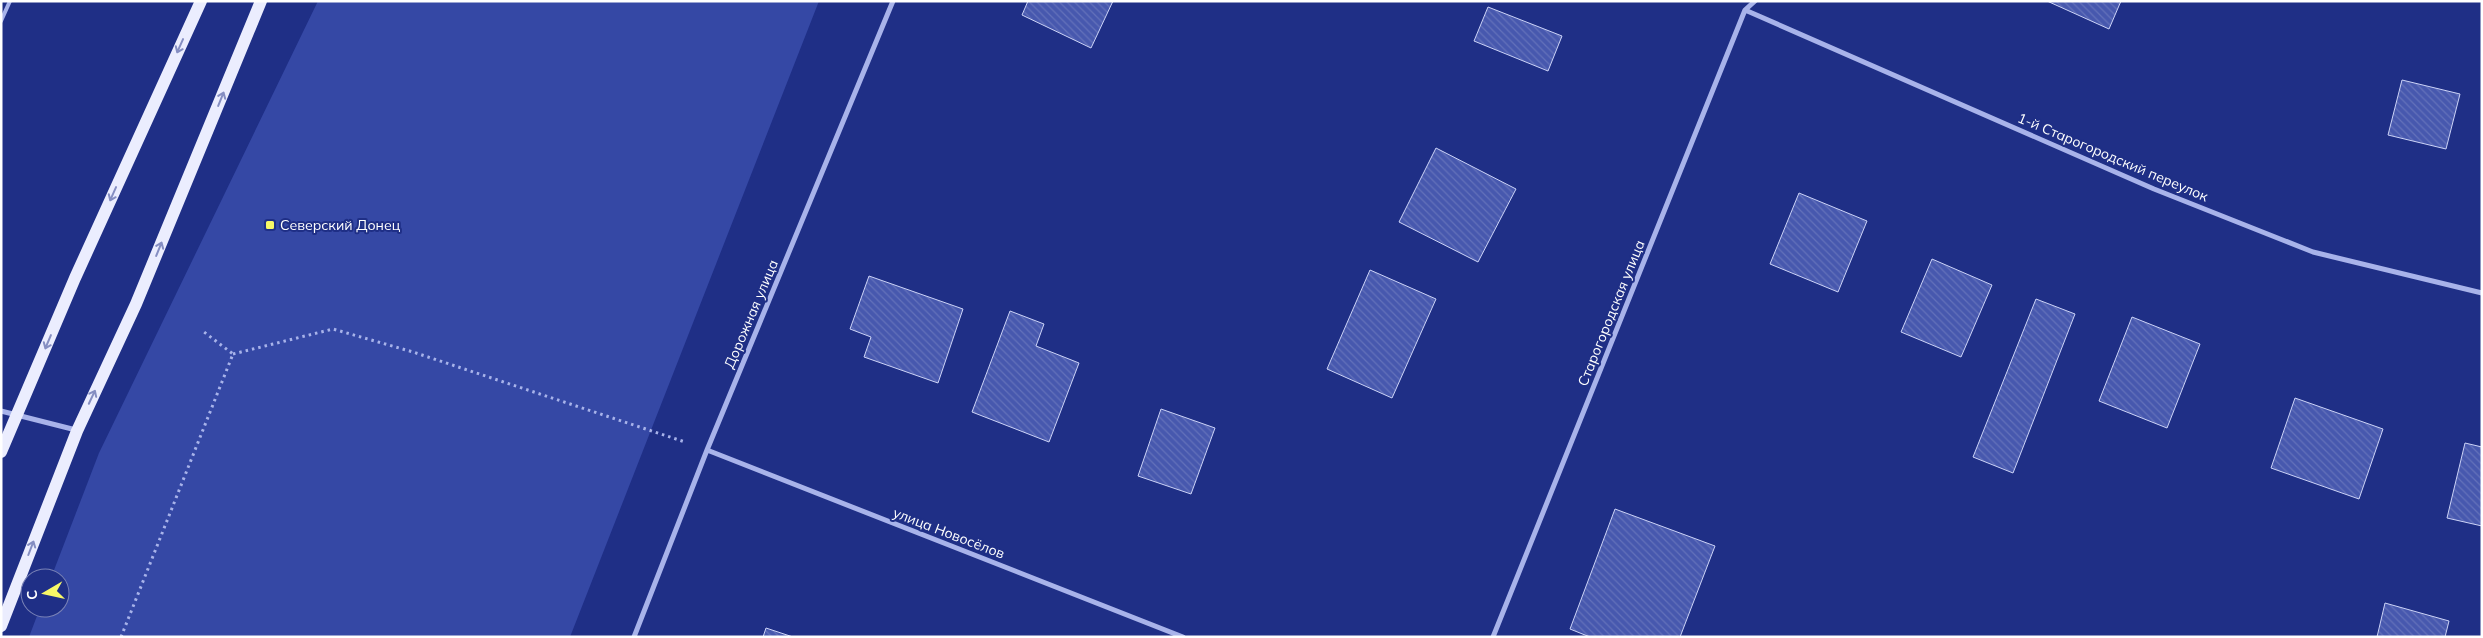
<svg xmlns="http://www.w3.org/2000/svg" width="2483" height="638" font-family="Mulish,sans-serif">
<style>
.green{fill:#3548a5}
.building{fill:url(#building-back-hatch);stroke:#ccd3f7}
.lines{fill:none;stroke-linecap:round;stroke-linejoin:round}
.path{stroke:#a8b3ea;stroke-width:3;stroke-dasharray:2.5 4;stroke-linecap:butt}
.service{stroke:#a8b3ea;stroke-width:4}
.minor{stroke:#a8b3ea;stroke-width:5}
.primary{stroke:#ebedfe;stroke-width:12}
.oneway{stroke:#858ec2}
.poi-dot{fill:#f8f867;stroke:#1f2f86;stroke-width:2}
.labels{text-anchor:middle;stroke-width:4;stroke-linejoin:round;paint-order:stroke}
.street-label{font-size:14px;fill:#fff;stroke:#1f2f86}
.poi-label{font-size:14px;fill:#fff;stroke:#1f2f86;text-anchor:start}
</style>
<defs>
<pattern id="building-back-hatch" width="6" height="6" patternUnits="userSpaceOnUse" patternTransform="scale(1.25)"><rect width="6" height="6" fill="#4758ae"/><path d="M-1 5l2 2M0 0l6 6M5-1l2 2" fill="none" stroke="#6371ba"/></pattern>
</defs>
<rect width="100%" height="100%" fill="#1f2f86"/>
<!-- green -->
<path class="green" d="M 318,1 L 819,1 L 570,637 L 29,637 L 40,608 L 60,608 L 60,578 L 51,578 L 99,453 Z"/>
<!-- building -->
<path class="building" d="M 1028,1 L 1113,1 L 1091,48 L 1022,15 Z
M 2047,1 L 2121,1 L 2109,29 Z
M 1488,7 L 1562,36 L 1548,71 L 1474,41 Z
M 2402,80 L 2460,94 L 2446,149 L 2388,135 Z
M 1436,148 L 1516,189 L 1478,262 L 1399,222 Z
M 1799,193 L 1867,221 L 1838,292 L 1770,264 Z
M 1932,259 L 1992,285 L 1961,357 L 1901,332 Z
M 1370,270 L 1436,299 L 1392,398 L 1327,369 Z
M 869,276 L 963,309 L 938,383 L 864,357 L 871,337 L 850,329 Z
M 2036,299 L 2075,314 L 2013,473 L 1973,457 Z
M 1010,311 L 1044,324 L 1036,346 L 1079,363 L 1049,442 L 972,412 Z
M 2132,317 L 2200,344 L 2167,428 L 2099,401 Z
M 2295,398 L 2383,429 L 2359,499 L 2271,468 Z
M 1161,409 L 1215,428 L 1191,494 L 1138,476 Z
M 2465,443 L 2482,447 L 2482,526 L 2447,518 Z
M 1615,509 L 1715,546 L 1680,637 L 1590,637 L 1570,629 Z
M 2385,603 L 2449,621 L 2445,637 L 2377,637 Z
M 766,628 L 793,637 L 763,637 Z"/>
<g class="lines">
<!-- path -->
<path class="path" d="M 233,354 L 333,329 L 413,352 L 685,442
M 121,637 L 233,354 L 204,332"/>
<!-- service -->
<path class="service" d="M 1,21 L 10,1"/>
<!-- minor -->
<path class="minor" d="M 1745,10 L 2154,189 L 2313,252 L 2482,293
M 1,411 L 76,430
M 707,450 L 1183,637
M 634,637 L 707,450 L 893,1
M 1493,637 L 1745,10 L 1755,1"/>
<!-- primary -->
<path class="primary" d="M 1,452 L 75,278 L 201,1
M 1,626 L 77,431 L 136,304 L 261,1"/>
</g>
<!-- one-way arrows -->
<defs><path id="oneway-shaft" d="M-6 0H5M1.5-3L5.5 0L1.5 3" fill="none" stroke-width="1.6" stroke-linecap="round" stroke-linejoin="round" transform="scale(1.25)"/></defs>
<g class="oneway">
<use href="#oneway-shaft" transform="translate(180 46) rotate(114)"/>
<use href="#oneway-shaft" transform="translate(221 99) rotate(-68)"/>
<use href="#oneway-shaft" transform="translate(113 194) rotate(114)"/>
<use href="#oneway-shaft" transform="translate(159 249) rotate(-68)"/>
<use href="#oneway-shaft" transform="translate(48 342) rotate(113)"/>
<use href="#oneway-shaft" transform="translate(92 397) rotate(-65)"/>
<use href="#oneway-shaft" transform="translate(31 548) rotate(-69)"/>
</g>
<!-- markers -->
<rect class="poi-dot" x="265" y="220" width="10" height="10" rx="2.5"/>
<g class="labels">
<!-- street labels -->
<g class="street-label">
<text transform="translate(2113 157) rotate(23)" y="5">1-й Старогородский переулок</text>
<text transform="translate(1611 313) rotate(-68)" y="5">Старогородская улица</text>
<text transform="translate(751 314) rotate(-67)" y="5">Дорожная улица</text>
<text transform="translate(949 533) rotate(21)" y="5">улица Новосёлов</text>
</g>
<!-- poi labels -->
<g class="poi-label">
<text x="280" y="230">Северский Донец</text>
</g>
</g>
<!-- border -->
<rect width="2483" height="638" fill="none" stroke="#ffffff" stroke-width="5"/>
<!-- north arrow -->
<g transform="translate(45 593) rotate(261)"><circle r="24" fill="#1f2f86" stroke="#7982b6"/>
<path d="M0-4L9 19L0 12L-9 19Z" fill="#f8f867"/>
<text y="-8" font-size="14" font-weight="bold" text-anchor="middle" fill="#ffffff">С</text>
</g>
</svg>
